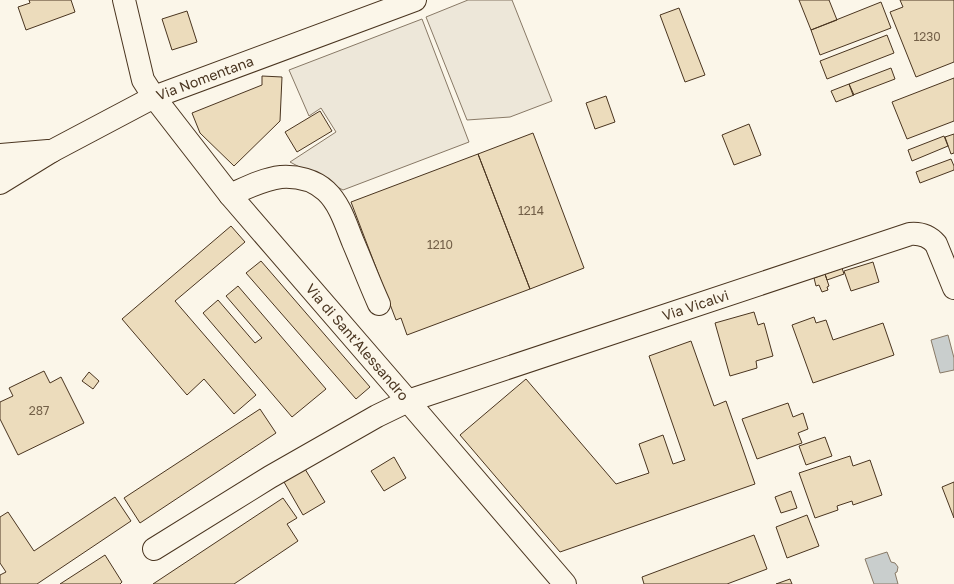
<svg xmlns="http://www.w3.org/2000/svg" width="954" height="584" font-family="'Golos Text',sans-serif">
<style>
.parking{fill:#ede7d9;stroke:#887966}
.water{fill:#c9cecd;stroke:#887966}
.building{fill:#ecdcbc;stroke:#4a3520}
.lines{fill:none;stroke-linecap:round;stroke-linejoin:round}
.minor-casing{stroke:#4a3520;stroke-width:24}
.major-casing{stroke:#4a3520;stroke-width:24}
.highway-casing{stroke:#4a3520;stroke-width:24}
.minor{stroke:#fbf6e9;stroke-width:22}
.major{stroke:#fbf6e9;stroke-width:22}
.highway{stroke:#fbf6e9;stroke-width:22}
.labels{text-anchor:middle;stroke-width:3;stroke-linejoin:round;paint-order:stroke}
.number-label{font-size:12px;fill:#725f47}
.street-label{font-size:14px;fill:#4a3520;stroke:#fbf6e9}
</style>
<rect width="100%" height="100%" fill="#fbf6e9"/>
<!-- parking -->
<path class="parking" d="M 468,0 L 512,0 L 552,101 L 510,117 L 467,120 L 426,17 Z
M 422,19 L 469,142 L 343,190 L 290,162 L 336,132 L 321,108 L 309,116 L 289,70 Z"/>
<!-- water -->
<path class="water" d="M 948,335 L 954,358 L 954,370 L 940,373 L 931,340 Z
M 887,552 L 891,562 L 895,563 L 898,567 L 897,572 L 895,573 L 898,584 L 874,584 L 865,559 Z"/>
<!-- building -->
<path class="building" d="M 29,0 L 71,0 L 75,12 L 26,30 L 18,7 L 30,3 Z
M 799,0 L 829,0 L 837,20 L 811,30 Z
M 900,0 L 954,0 L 954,62 L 916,77 L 890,12 L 903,7 Z
M 881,2 L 891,28 L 820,55 L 811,30 Z
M 679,8 L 705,75 L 685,82 L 660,15 Z
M 187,11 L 197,42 L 172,50 L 162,19 Z
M 887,35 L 894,53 L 827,79 L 820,61 Z
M 891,68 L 895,79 L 853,95 L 849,84 Z
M 262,76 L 282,77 L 280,121 L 234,166 L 200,133 L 192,113 L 262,85 Z
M 954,78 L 954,121 L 907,139 L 892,102 Z
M 849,84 L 854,95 L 836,102 L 831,91 Z
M 606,96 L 615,122 L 595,129 L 586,103 Z
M 320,111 L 332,131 L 297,152 L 285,132 Z
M 749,124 L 761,155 L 734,165 L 722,135 Z
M 533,133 L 584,268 L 530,289 L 478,154 Z
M 954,134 L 954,153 L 951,154 L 945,137 Z
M 944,136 L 948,146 L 912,161 L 908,150 Z
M 478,154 L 530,289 L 407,335 L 401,318 L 396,320 L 351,202 Z
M 951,159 L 954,166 L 954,170 L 920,183 L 916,172 Z
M 231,226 L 245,242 L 175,301 L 256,395 L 234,414 L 204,379 L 187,395 L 122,319 Z
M 261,261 L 370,387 L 356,399 L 246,273 Z
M 873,262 L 879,282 L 851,291 L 844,271 Z
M 842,268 L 844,274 L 827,280 L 825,274 Z
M 825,274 L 829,286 L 827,287 L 828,290 L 822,292 L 819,285 L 816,286 L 814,278 Z
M 238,286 L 326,389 L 292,417 L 203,313 L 218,300 L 255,343 L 262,338 L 226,296 Z
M 754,312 L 758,325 L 764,323 L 773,356 L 756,361 L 757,368 L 730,376 L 715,323 Z
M 814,317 L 816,323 L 826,320 L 833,340 L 883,323 L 894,355 L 813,383 L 792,325 Z
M 691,341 L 714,406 L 726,401 L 755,484 L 560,552 L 460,435 L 526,379 L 616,484 L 649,473 L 639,444 L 663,435 L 673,464 L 685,460 L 649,356 Z
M 44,371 L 50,383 L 61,377 L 84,423 L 18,455 L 0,419 L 0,402 L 13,396 L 9,388 Z
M 89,372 L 99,381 L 93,389 L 82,381 Z
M 788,403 L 793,417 L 803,413 L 808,429 L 798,433 L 802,443 L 757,459 L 742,419 Z
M 260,409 L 276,433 L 140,523 L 124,498 Z
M 825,437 L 832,456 L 806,465 L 799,446 Z
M 850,456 L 853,466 L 870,460 L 882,495 L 853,505 L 852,501 L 837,506 L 838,510 L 815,518 L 799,473 Z
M 394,457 L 406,478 L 384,491 L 371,471 Z
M 305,469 L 325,502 L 303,515 L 284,482 Z
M 954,482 L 954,518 L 942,487 Z
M 791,491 L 797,508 L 781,513 L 775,497 Z
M 115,497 L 131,521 L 37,584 L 0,584 L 0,575 L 6,572 L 0,563 L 0,517 L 8,512 L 34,551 Z
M 283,498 L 297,518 L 287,524 L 298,541 L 234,584 L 153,584 Z
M 807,515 L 819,546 L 787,558 L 776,527 Z
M 754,535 L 767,569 L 727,584 L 644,584 L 642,577 Z
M 105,555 L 122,582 L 120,584 L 60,584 Z
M 790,579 L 792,584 L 776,584 Z"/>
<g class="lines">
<!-- minor casing -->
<g class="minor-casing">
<g id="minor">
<path id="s1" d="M 124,0 L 143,80 L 154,97 L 230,195 L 408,401 L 565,584"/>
<path d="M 230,195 C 246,188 263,179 281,177 C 297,176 314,180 326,191 C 340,204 346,225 353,242 C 362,263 370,284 379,304"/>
<path id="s2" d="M 154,549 L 270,477 L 377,416 L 408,401 L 910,234 C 921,233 929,236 936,244 L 954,288"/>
</g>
</g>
<!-- major casing -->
<g class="major-casing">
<g id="major">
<path id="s3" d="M 0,167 L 52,151 L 154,97 L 415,0"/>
</g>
</g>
<!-- highway casing -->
<g class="highway-casing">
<path id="highway" d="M 0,155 L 48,151
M 0,183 L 52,151"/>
</g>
<!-- minor -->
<use href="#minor" class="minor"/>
<!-- major -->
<use href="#major" class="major"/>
<!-- highway -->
<use href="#highway" class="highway"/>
</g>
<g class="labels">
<!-- number labels -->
<g class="number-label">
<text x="927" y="41">1230</text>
<text x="531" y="215">1214</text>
<text x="440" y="249">1210</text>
<text x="39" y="415">287</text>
</g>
<!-- street labels -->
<g class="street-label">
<text dy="5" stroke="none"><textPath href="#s3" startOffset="224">Via Nomentana</textPath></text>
<text dy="5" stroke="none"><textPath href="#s2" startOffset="597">Via Vicalvi</textPath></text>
<text dy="5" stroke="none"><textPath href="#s1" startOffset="421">Via di Sant'Alessandro</textPath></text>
</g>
</g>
</svg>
